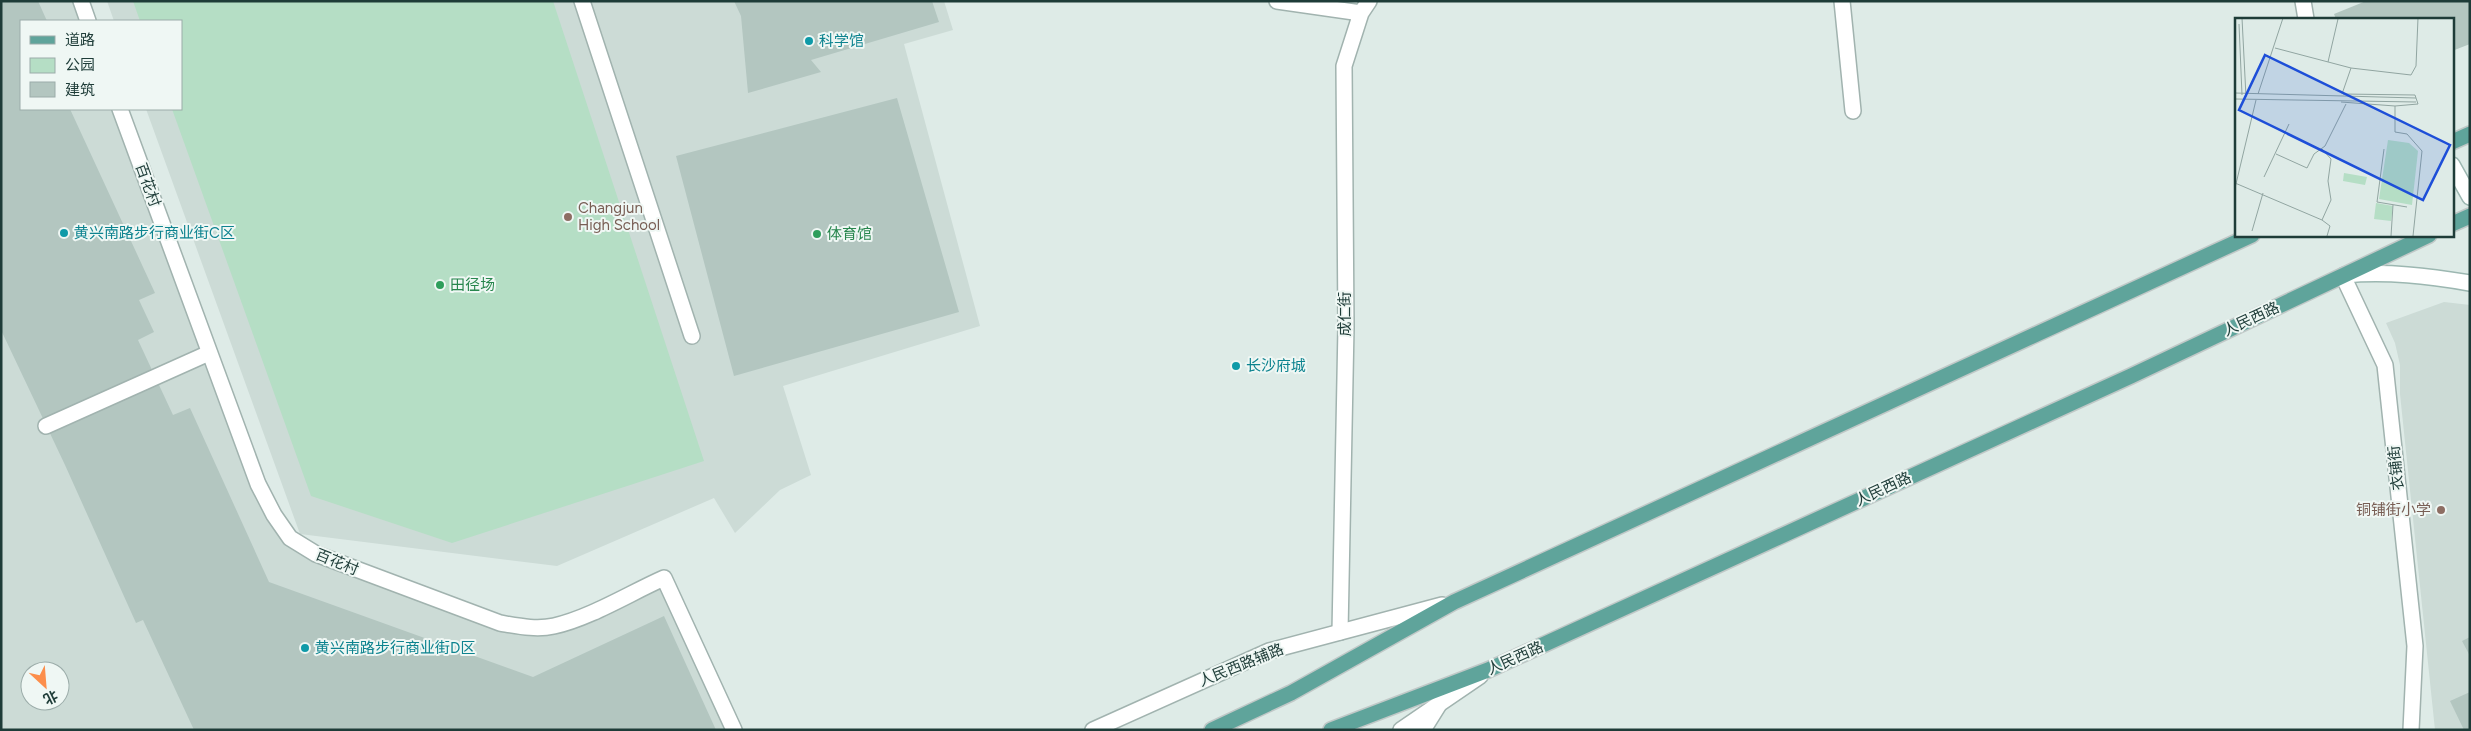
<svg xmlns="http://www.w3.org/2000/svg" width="2471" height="731" font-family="Figtree,'Noto Sans SC',sans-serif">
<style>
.built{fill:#ccdbd6;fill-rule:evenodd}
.green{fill:#b5dec5}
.building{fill:#b3c6c0}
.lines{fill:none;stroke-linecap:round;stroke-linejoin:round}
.pedestrian-casing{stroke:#a1b3af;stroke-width:18}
.minor-casing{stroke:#a1b3af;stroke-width:18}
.tertiary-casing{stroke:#a1b3af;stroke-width:18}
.secondary-casing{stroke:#9cb7b1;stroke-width:18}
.primary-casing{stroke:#c0c8c7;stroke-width:18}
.pedestrian{stroke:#fff;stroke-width:15}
.minor{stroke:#fff;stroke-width:15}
.tertiary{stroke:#fff;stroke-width:15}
.secondary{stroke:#fff;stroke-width:15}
.primary{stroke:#5fa49b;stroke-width:15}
.culture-dot{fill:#0f9aa8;stroke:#eff7f4;stroke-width:2}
.education-dot{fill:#8d6e63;stroke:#eff7f4;stroke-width:2}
.leisure-dot{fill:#2e9e5b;stroke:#eff7f4;stroke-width:2}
.labels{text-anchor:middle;stroke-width:4;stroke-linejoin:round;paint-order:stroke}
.culture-label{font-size:15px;fill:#0d838f;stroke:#eff7f4;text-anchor:start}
.street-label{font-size:15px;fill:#1e3c38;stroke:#eff7f4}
.education-label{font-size:15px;fill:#785e54;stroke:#eff7f4;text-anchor:start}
.leisure-label{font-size:15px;fill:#27864d;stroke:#eff7f4;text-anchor:start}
.inset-road{fill:none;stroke:#91a5a1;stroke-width:1}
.view{fill:#1d4ed8;fill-opacity:0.15;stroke:#1d4ed8;stroke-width:2.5}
.inset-edge{fill:none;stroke:#1e3c38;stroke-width:2.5}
</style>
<rect width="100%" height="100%" fill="#deebe7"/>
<!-- built -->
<path class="built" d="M 1,1 L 81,1 L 88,21 L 21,21 L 21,109 L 120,109 L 258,484 L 290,538 L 500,623 L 554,626 L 664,578 L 734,730 L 1,730 ZM 30,671 L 60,671 L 60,701 L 30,701 Z
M 107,1 L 944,1 L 953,30 L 904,44 L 980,326 L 783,386 L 811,475 L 780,490 L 735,533 L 714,498 L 557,566 L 300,534 L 146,109 L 181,109 L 181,21 L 114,21 Z
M 2444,302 L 2470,305 L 2470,730 L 2435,730 L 2400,394 L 2400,365 L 2395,343 L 2386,323 Z"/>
<!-- green -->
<path class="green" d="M 133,1 L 553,1 L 704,461 L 452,543 L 311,496 L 172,109 L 181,109 L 181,21 L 140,21 Z"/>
<!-- building -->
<path class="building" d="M 1,1 L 38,1 L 47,21 L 21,21 L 21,109 L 70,109 L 155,293 L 139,300 L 154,332 L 138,340 L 173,415 L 190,408 L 269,582 L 533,677 L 664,616 L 716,730 L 194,730 L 143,620 L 136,623 L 65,465 L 1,330 Z
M 734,1 L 932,1 L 939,22 L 811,60 L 821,72 L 748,93 L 741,16 Z
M 2366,1 L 2470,1 L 2470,44 L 2452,51 L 2452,19 L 2336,19 L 2334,14 Z
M 897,98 L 959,312 L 734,376 L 676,156 Z
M 2470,637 L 2470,656 L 2462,641 Z
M 2470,692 L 2470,730 L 2464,730 L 2450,701 Z"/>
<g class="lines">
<!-- pedestrian casing -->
<g class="pedestrian-casing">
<path id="pedestrian" d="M 46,426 L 209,353"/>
</g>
<!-- minor casing -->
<g class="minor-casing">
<path id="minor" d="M 81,1 L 88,21
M 582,1 L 692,336
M 1277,1 L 1361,13
M 1842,1 L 1853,111
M 2303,1 L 2306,19
M 120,109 L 258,484 L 274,515 L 290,538 L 316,554 L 500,623 C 518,626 536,630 554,626 C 590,618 630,593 664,578 L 734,730
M 2343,276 L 2385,365 L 2415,646 L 2411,730
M 1340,632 L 1346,327 L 1344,66 L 1361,13 L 1369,1
M 1423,730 L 1438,706"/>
</g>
<!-- tertiary casing -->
<g class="tertiary-casing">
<path id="tertiary" d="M 1093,730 L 1269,651 L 1442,605
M 1401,730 L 1480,676"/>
</g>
<!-- secondary casing -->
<g class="secondary-casing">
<path id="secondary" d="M 2452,165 L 2470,197
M 2345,275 C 2387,271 2428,276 2470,283"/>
</g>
<!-- primary casing -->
<g class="primary-casing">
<path id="primary" d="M 2452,142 L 2470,134
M 2452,224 L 2470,216
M 1212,730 L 1291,693 L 1454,602 L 2252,235
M 1331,730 L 1488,670 L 2131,376 L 2429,235"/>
</g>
<!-- pedestrian -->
<use href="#pedestrian" class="pedestrian"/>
<!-- minor -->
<use href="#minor" class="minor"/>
<!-- tertiary -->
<use href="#tertiary" class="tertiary"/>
<!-- secondary -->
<use href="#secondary" class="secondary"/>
<!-- primary -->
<use href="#primary" class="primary"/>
</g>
<!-- markers -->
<g class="culture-dot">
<circle cx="809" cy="41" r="5"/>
<circle cx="64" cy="233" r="5"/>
<circle cx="1236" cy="366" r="5"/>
<circle cx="305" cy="648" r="5"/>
</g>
<g class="education-dot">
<circle cx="568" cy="217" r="5"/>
<circle cx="2441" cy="510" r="5"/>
</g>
<g class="leisure-dot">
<circle cx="817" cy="234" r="5"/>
<circle cx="440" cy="285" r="5"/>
</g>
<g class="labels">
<!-- culture labels -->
<g class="culture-label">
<text x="819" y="46">科学馆</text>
<text x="74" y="238">黄兴南路步行商业街C区</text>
<text x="1246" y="371">长沙府城</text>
<text x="315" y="653">黄兴南路步行商业街D区</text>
</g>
<!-- street labels -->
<g class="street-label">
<text transform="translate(148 185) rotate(70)" y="5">百花村</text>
<text transform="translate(1345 314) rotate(-90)" y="5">成仁街</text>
<text transform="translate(2251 319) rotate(-25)" y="5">人民西路</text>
<text transform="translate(2396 468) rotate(-96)" y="5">衣铺街</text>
<text transform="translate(1883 489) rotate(-25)" y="5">人民西路</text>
<text transform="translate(337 562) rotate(22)" y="5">百花村</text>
<text transform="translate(1515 658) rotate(-24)" y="5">人民西路</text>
<text transform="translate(1241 665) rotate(-22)" y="5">人民西路辅路</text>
</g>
<!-- education labels -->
<g class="education-label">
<text x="578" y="213">Changjun<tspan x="578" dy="17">High School</tspan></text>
<text x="2431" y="515" text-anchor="end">铜铺街小学</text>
</g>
<!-- leisure labels -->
<g class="leisure-label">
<text x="827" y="239">体育馆</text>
<text x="450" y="290">田径场</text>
</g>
</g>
<!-- overview -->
<g transform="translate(2235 18)">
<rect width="219" height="219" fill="#deebe7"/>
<path d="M 153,122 L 174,125 L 183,133 L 177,187 L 144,181 ZM 109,155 L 132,159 L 130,167 L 108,163 ZM 141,185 L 158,188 L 156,203 L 139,201 Z" fill="#b5dec5"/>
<path class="inset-road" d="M 7,0 L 11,79M 4,6 L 7,77M 40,30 L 116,50 L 176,57 L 181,48 L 183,0M 93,44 L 103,1M 0,75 L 181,80M 23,76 L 48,0M 107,76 L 116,50M 0,81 L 181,84M 106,84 L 160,88 L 183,86 L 180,77 L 108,76M 160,88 L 160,114 L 172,116 L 187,133 L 178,218M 149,131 L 142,184 L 172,189M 41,136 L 72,150 L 79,136 L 90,128 L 111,86M 29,159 L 54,106M 0,165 L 87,202 L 95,208 L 92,218M 0,170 L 21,82M 87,202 L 96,182 L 93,163 L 96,141 L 87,131M 17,213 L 28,175M 156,218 L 158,187"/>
<path class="view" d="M 30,37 L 215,127 L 188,182 L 4,92 Z"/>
<rect width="219" height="219" class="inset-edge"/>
</g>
<!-- border -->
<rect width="2471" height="731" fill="none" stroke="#1e3c38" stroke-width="5"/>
<!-- legend -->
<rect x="20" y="20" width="162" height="90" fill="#eff7f4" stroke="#9baca9"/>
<rect x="30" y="36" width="25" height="8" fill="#5fa49b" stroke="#9baca9"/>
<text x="65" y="45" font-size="15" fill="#1e3c38">道路</text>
<rect x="30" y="58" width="25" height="15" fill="#b5dec5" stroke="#9baca9"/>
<text x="65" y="70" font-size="15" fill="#1e3c38">公园</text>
<rect x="30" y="82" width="25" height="15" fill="#b3c6c0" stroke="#9baca9"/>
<text x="65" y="95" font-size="15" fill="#1e3c38">建筑</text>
<!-- north arrow -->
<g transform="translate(45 686) rotate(154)"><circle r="24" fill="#eff7f4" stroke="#9baca9"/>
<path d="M0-4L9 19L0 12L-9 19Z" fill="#fc8e4b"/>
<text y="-8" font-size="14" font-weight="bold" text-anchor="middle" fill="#1e3c38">北</text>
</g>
</svg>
